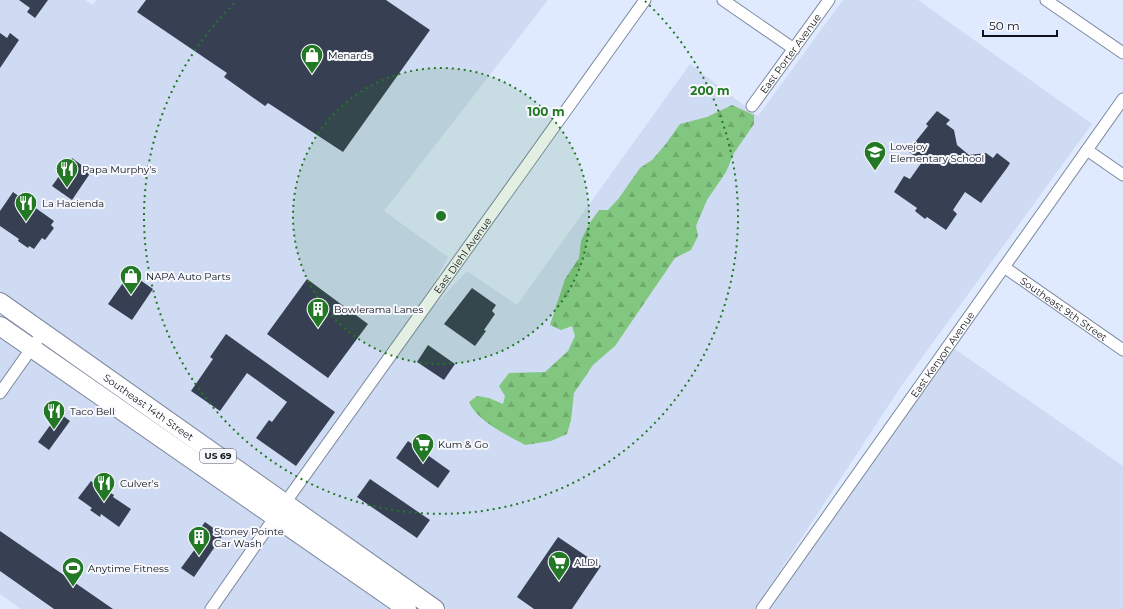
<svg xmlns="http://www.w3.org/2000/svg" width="1123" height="609" font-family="Montserrat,sans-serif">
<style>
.built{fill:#cfdbf3}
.forest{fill:url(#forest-firs)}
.building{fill:#374053}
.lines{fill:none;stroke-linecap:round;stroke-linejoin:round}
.street-casing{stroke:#7e899f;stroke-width:13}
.primary-casing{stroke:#7e899f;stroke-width:20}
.street{stroke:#fff;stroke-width:11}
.primary{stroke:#fff;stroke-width:18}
.ring{fill:none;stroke:#227824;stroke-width:2;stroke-dasharray:2 4}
.labels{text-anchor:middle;stroke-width:4;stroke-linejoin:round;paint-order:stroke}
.shield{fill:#f5f7fc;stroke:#54575e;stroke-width:1}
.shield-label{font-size:9px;font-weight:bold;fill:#0f131b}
.street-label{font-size:10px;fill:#0f131b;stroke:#f5f7fc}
.poi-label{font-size:10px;fill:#0f131b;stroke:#f5f7fc;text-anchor:start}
.centre{fill:#227824;stroke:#f5f7fc;stroke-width:2}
.ring-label{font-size:12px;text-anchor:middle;font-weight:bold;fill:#227824;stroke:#f5f7fc;stroke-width:4;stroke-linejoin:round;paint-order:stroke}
</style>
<defs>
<pattern id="forest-firs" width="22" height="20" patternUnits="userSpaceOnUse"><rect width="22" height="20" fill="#82c77f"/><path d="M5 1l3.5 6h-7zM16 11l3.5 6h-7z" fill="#6faa6d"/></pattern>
</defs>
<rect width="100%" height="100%" fill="#e0eafe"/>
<!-- built -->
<path class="built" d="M 0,0 L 85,0 L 93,5 L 96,0 L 548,0 L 384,211 L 448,257 L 407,334 L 467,271 L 517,305 L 690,64 L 758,116 L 843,0 L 918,0 L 1092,124 L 902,385 L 755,609 L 435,609 L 0,302 Z
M 0,326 L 400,609 L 21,609 L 0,594 Z
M 949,345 L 1123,466 L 1123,609 L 762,609 Z"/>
<!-- forest -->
<path class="forest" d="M 732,105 L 754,115 L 754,124 L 734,153 L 726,172 L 707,200 L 696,226 L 698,236 L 691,250 L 675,258 L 615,346 L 593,365 L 574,393 L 571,420 L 567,434 L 551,441 L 525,445 C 507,435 477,421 469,402 L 477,396 L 489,398 L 503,404 L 505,396 L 499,386 L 509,373 L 545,372 L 568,351 L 575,336 L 572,326 L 561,330 L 550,325 L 565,279 L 579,258 L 581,241 L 589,224 L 599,210 L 608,210 L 619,198 L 640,168 L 652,160 L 665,145 L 680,124 L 707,117 Z"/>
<!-- building -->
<path class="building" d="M 19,0 L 48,0 L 35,18 L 27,12 L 30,8 Z
M 146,0 L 386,0 L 430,30 L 343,152 L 268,103 L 265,106 L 224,77 L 227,73 L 137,12 Z
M 0,33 L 7,38 L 10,33 L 19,40 L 0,68 Z
M 937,111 L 950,120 L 946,124 L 954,130 L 957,145 L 969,155 L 986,153 L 993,158 L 997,153 L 1010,163 L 1007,168 L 981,203 L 965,192 L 953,210 L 957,214 L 946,230 L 927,217 L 925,219 L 915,211 L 917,208 L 894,192 L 904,176 L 910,179 L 922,162 L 908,151 L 928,126 L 926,124 Z
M 72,158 L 91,172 L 72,200 L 52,186 Z
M 13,192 L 54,221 L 51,225 L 54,228 L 45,240 L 42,238 L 34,249 L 29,246 L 28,248 L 18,241 L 19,239 L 0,226 L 0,211 Z
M 130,273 L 153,289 L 132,320 L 108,304 Z
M 307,279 L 368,324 L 328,378 L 267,334 Z
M 472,288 L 496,305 L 492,311 L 495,314 L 484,330 L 486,331 L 475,346 L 444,324 Z
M 226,334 L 335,412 L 296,466 L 256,438 L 269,420 L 272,422 L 287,402 L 247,373 L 220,411 L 191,391 L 213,359 L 210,357 Z
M 428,345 L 455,364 L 444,380 L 417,362 Z
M 59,413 L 70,421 L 49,450 L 38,442 Z
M 408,441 L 450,471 L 438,488 L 396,458 Z
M 370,479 L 430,520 L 417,538 L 357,497 Z
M 91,481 L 105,491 L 106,490 L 114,495 L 113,497 L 131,509 L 119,527 L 101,514 L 100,517 L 90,510 L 92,508 L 78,498 Z
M 205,522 L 223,535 L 194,577 L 181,568 L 198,545 L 192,540 Z
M 0,531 L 113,609 L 54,609 L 0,571 Z
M 558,537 L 601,566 L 572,609 L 534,609 L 517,597 Z"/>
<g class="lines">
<!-- street casing -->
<g class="street-casing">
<g id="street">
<path d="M 723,0 L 794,49"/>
<path d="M 1046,0 L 1123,53"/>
<path id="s1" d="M 752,106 L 829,0"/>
<path d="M 1087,150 L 1123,175"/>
<path id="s2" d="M 1004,267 L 1123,350"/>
<path d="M 0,393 L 43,332"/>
<path id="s3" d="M 211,609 L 275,517 L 645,0"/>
<path id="s4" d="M 762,609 L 1123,99"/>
</g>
</g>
<!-- primary casing -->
<g class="primary-casing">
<g id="primary">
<path id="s5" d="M 0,302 L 435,609"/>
<path d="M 0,326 L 407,609"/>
</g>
</g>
<!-- street -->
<use href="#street" class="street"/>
<!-- primary -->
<use href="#primary" class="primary"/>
</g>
<!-- distance rings -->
<circle cx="441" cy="216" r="148" fill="#227824" fill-opacity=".12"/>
<g class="ring">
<circle cx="441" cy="216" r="148"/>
<path d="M645 1A297 297 0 1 1 237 1"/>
</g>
<!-- icons -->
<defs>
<g id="shop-pin" transform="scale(1.15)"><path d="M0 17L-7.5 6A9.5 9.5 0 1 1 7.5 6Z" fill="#227824" stroke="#f5f7fc"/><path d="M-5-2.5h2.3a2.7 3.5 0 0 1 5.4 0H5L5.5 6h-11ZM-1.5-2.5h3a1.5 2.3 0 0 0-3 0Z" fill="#fff"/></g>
<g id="school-pin" transform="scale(1.15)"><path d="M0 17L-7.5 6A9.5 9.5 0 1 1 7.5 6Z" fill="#227824" stroke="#f5f7fc"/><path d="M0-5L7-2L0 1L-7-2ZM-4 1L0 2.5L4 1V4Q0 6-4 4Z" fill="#fff"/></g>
<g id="restaurant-pin" transform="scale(1.15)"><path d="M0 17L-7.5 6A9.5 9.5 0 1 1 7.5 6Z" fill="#227824" stroke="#f5f7fc"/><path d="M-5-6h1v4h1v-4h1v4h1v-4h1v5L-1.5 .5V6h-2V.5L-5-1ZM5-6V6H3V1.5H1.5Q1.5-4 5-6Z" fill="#fff"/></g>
<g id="building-pin" transform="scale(1.15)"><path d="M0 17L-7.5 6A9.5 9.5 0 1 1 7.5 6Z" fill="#227824" stroke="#f5f7fc"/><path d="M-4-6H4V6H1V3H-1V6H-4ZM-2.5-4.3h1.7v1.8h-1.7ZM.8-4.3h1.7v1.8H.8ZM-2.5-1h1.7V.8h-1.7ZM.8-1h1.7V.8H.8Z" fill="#fff"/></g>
<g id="supermarket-pin" transform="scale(1.15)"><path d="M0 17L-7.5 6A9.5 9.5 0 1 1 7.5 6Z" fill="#227824" stroke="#f5f7fc"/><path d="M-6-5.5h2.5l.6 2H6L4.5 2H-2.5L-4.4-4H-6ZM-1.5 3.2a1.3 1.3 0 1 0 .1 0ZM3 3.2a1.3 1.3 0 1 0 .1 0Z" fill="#fff"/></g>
<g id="stadium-pin" transform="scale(1.15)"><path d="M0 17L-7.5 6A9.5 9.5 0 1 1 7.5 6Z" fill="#227824" stroke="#f5f7fc"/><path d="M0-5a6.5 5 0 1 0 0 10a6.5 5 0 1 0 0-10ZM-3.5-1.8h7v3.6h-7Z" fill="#fff"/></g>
</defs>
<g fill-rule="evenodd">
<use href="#shop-pin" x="312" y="55"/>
<use href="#school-pin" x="875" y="152"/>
<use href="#restaurant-pin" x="67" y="169"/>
<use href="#restaurant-pin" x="26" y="203"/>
<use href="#shop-pin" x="131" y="276"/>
<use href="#building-pin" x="318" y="309"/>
<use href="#restaurant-pin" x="54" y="411"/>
<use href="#supermarket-pin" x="423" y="444"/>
<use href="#restaurant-pin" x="104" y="483"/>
<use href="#building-pin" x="199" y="537"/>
<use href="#supermarket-pin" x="559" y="562"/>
<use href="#stadium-pin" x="73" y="568"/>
</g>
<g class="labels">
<!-- shield labels -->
<rect class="shield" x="200" y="449" width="36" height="14" rx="3"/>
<g class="shield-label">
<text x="218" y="459">US 69</text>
</g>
<!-- street labels -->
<g class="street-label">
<text dy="4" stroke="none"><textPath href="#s1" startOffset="65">East Porter Avenue</textPath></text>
<text dy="4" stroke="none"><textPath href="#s3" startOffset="434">East Diehl Avenue</textPath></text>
<text dy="4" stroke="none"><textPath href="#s2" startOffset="73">Southeast 9th Street</textPath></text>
<text dy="4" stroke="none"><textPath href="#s4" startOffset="312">East Kenyon Avenue</textPath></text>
<text dy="4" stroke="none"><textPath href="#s5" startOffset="182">Southeast 14th Street</textPath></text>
</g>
<!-- poi labels -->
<g class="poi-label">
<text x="328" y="59">Menards</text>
<text x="890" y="150">Lovejoy<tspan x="890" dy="12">Elementary School</tspan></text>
<text x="82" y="173">Papa Murphy's</text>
<text x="42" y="207">La Hacienda</text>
<text x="146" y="280">NAPA Auto Parts</text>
<text x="334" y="313">Bowlerama Lanes</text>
<text x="70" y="415">Taco Bell</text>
<text x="438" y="448">Kum &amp; Go</text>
<text x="120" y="487">Culver's</text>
<text x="214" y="535">Stoney Pointe<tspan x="214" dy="12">Car Wash</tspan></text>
<text x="574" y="566">ALDI</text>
<text x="88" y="572">Anytime Fitness</text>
</g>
</g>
<circle cx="441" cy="216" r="6" class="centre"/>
<g class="ring-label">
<text x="710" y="95">200 m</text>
<text x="546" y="116">100 m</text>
</g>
<!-- scale -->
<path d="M983 30v6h74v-6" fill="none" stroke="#0f131b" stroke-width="2"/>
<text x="989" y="30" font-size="12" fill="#0f131b" stroke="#f5f7fc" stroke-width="3" paint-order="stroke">50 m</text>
</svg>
